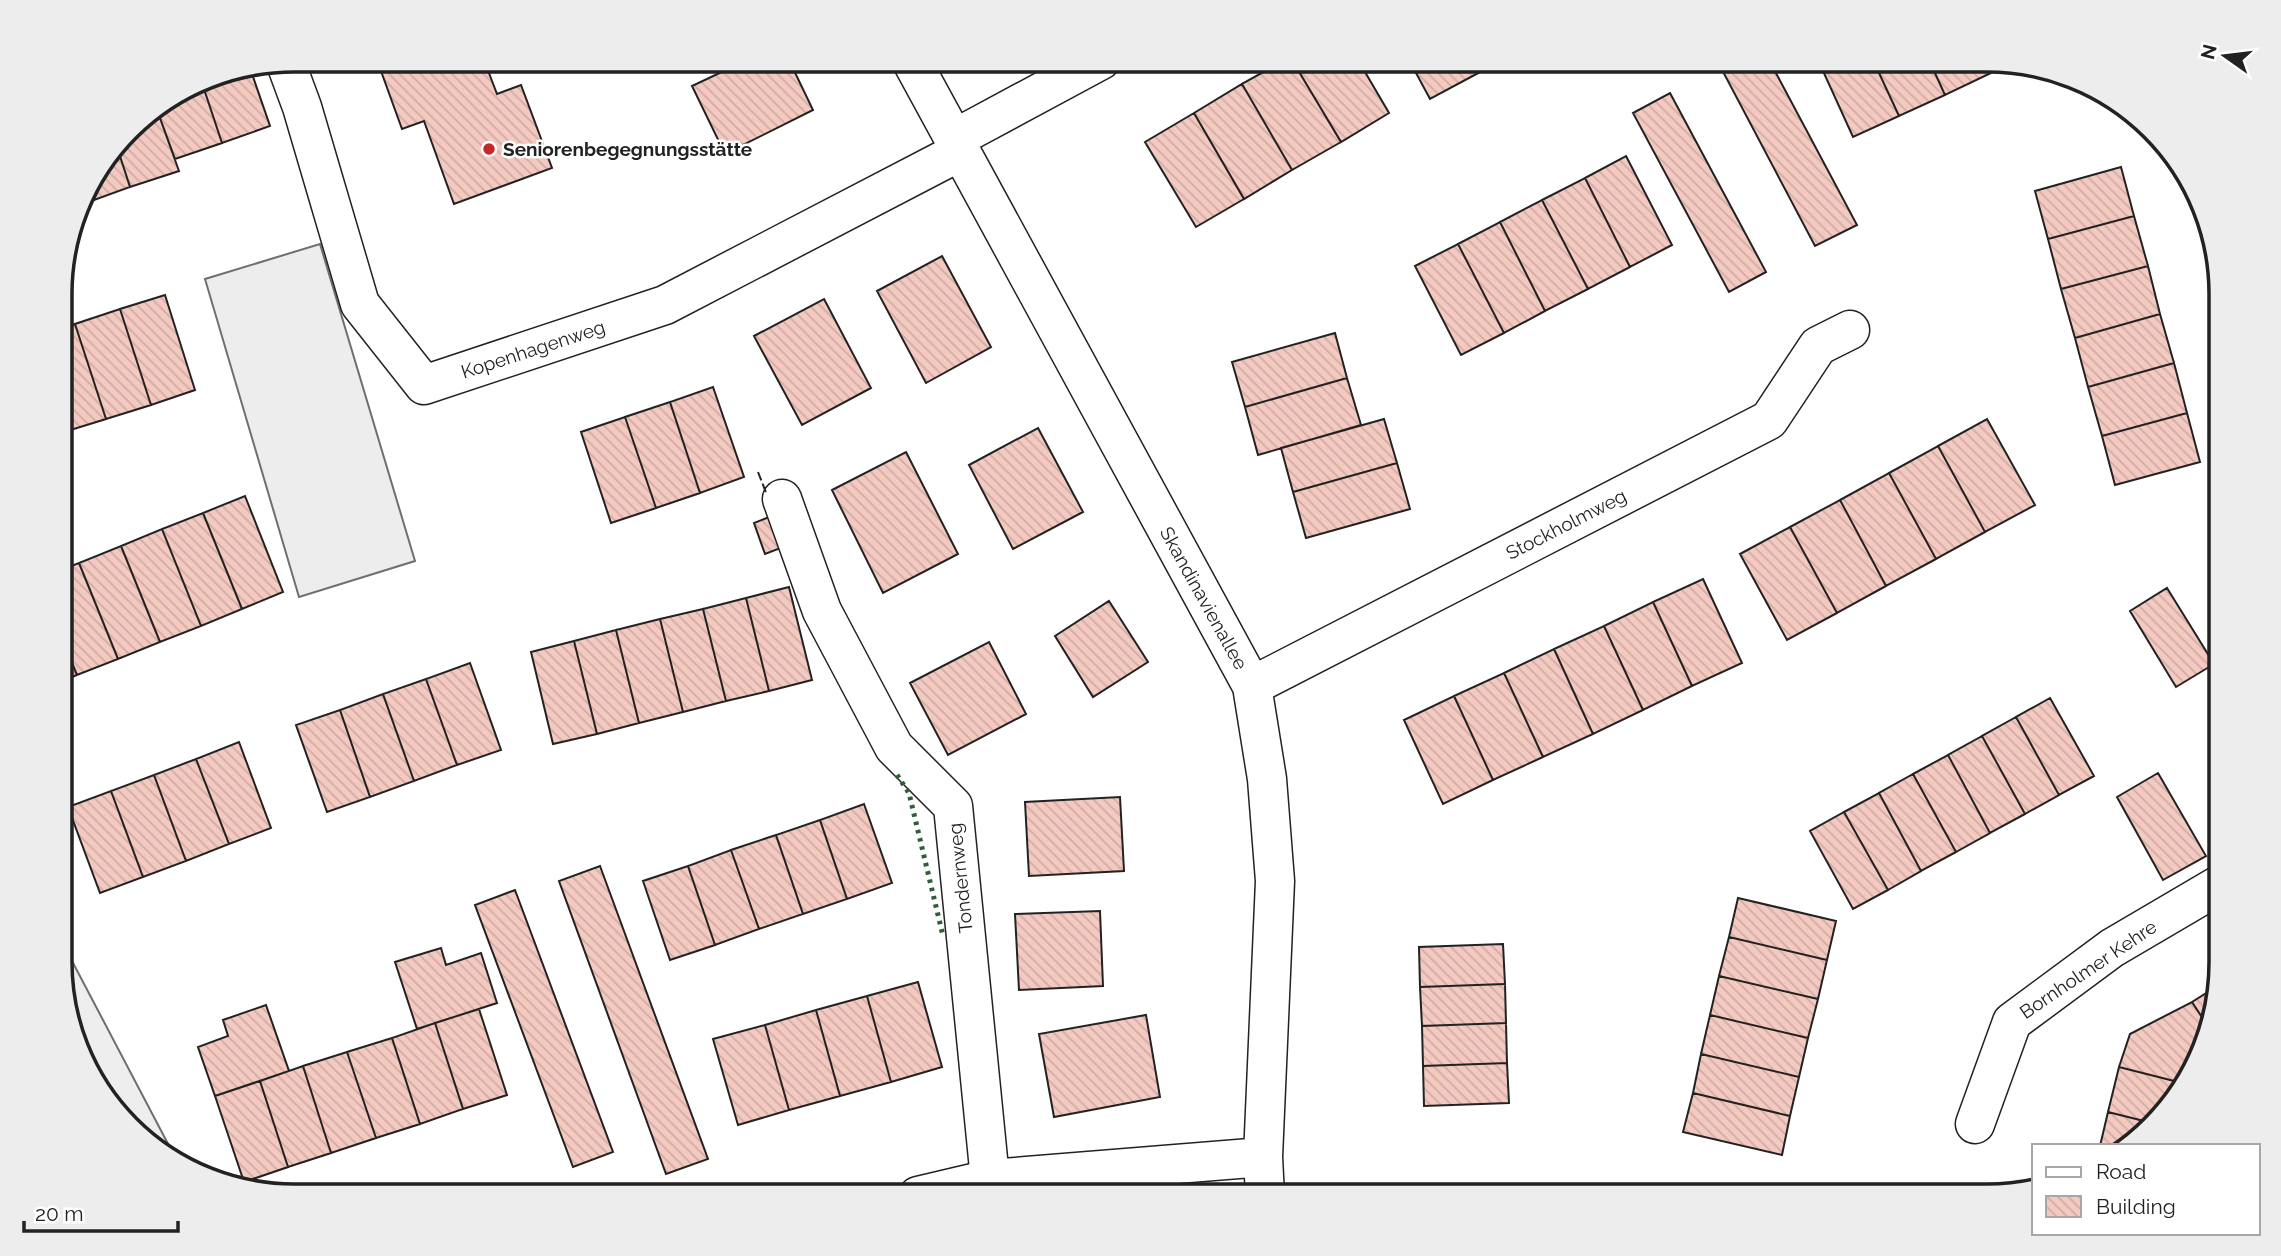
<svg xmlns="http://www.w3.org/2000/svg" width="2281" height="1256" font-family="Raleway,sans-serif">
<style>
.green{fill:#eee;stroke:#6f6f6f;stroke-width:2}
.parking{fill:#ededed;stroke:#6f6f6f;stroke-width:2}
.building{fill:url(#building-back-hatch);stroke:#222;stroke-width:2}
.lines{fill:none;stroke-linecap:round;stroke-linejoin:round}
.street-casing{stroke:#222;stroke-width:41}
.street{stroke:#fff;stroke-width:38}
.hedge{stroke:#2f5e38;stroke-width:5;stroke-dasharray:3.5 5;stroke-linecap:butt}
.fence{stroke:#222;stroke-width:2;stroke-dasharray:9 3.5;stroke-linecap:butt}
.poi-dot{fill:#c62828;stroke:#fff;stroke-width:2.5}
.labels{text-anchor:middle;stroke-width:5;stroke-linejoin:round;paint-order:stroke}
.poi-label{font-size:19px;font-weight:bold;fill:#222;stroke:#fff;text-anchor:start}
.street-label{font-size:19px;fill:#222;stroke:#fff}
.rim{fill:none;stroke:#222;stroke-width:3.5}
</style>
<defs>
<pattern id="building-back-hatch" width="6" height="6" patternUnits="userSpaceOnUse" patternTransform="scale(1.75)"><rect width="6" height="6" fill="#f3c9c0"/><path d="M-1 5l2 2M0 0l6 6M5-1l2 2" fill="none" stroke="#d0aca5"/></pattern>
</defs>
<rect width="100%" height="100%" fill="#fff"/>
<!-- green -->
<path class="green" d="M 61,940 L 177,1161 L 108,1104 L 62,993 Z"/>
<!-- parking -->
<path class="parking" d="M 320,244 L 415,561 L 299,597 L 205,279 Z"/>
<!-- building -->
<path class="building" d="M 377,60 L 484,60 L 497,94 L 521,85 L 552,168 L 454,204 L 424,121 L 402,129 Z
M 747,60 L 789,60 L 813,110 L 725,154 L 692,86 Z
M 1285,60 L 1292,60 L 1341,142 L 1292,170 L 1242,84 Z
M 1292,60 L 1358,60 L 1389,113 L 1341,142 Z
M 1409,60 L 1476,60 L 1482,71 L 1430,99 Z
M 1476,60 L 1505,60 L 1482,71 Z
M 1731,60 L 1769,60 L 1857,225 L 1815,246 L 1720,66 Z
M 1818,60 L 1873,60 L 1899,116 L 1853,137 Z
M 1873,60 L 1929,60 L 1945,95 L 1899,116 Z
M 1929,60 L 1985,60 L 1991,73 L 1945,95 Z
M 1985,60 L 1987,60 L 2009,65 L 1991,73 Z
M 250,68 L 270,126 L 222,143 L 201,80 Z
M 201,80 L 222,143 L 175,159 L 156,107 Z
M 1242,84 L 1292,170 L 1244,199 L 1194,113 Z
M 1670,93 L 1766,272 L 1729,292 L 1633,113 Z
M 156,107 L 179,171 L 130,187 L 117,147 L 139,118 Z
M 1194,113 L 1244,199 L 1196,227 L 1145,142 Z
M 117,147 L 130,187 L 83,204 L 84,190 Z
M 1626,156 L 1672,245 L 1630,267 L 1585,178 Z
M 2121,167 L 2134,216 L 2048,239 L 2035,191 Z
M 1585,178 L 1630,267 L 1588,289 L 1542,200 Z
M 1542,200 L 1588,289 L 1545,311 L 1500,222 Z
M 2134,216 L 2148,266 L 2061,289 L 2048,239 Z
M 1500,222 L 1545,311 L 1504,333 L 1458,244 Z
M 1458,244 L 1504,333 L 1461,355 L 1415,266 Z
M 942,256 L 991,347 L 926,383 L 877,291 Z
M 2148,266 L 2160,314 L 2075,338 L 2061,289 Z
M 165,295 L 195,390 L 151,405 L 120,309 Z
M 824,299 L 871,388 L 802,425 L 754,336 Z
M 120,309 L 151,405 L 106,419 L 75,324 Z
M 2160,314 L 2174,363 L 2088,387 L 2075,338 Z
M 75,324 L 106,419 L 61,433 L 60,329 Z
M 1335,333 L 1347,378 L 1245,407 L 1232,362 Z
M 2174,363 L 2187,413 L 2102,436 L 2088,387 Z
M 1347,378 L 1361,425 L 1258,455 L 1245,407 Z
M 713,387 L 744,477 L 700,493 L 670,402 Z
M 670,402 L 700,493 L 656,508 L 625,417 Z
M 2187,413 L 2200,462 L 2115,485 L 2102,436 Z
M 625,417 L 656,508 L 611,523 L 581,432 Z
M 1384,419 L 1397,463 L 1293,492 L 1281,448 Z
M 1987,419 L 2035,505 L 1985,532 L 1938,446 Z
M 1038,428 L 1083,512 L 1013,549 L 969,465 Z
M 1938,446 L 1985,532 L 1936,559 L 1889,473 Z
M 906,452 L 958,554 L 883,593 L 832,490 Z
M 1397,463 L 1410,509 L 1306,538 L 1293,492 Z
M 1889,473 L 1936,559 L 1886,586 L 1840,500 Z
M 245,496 L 283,592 L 242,609 L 203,513 Z
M 1840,500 L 1886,586 L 1837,613 L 1790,527 Z
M 203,513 L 242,609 L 201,626 L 162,529 Z
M 774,515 L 786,546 L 765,554 L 754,523 Z
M 1790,527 L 1837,613 L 1787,640 L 1740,554 Z
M 162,529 L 201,626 L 160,642 L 121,546 Z
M 121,546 L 160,642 L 118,659 L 79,563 Z
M 79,563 L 118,659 L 77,675 L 61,636 L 61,570 Z
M 1703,579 L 1742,663 L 1692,686 L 1653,602 Z
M 789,587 L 812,680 L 769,691 L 746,598 Z
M 2167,588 L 2214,664 L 2176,687 L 2130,611 Z
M 746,598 L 769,691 L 726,701 L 703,609 Z
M 1109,601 L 1148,662 L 1093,697 L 1055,636 Z
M 1653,602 L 1692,686 L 1643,710 L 1604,626 Z
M 703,609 L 726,701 L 683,712 L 660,619 Z
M 660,619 L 683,712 L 639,723 L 616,630 Z
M 1604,626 L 1643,710 L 1593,734 L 1554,649 Z
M 616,630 L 639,723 L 597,734 L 574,641 Z
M 61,636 L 77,675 L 61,682 Z
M 574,641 L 597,734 L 553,744 L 531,652 Z
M 989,642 L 1026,714 L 948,755 L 910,683 Z
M 1554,649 L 1593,734 L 1543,757 L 1504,673 Z
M 470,663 L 501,750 L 457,765 L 426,679 Z
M 1504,673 L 1543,757 L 1493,780 L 1454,696 Z
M 426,679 L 457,765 L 414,781 L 383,694 Z
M 383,694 L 414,781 L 370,797 L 340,710 Z
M 1454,696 L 1493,780 L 1443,804 L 1404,720 Z
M 2050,698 L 2094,776 L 2059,795 L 2016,717 Z
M 340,710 L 370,797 L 327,812 L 296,725 Z
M 2016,717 L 2059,795 L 2025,814 L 1982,736 Z
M 1982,736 L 2025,814 L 1990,833 L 1948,755 Z
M 239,742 L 271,828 L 229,844 L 196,759 Z
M 1948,755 L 1990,833 L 1956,852 L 1913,774 Z
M 196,759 L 229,844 L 186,861 L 154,775 Z
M 2158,773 L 2206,856 L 2163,880 L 2117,797 Z
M 1913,774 L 1956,852 L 1921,871 L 1879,793 Z
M 154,775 L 186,861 L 143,877 L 111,791 Z
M 111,791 L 143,877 L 100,893 L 68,807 Z
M 1879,793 L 1921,871 L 1888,890 L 1844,812 Z
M 1120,797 L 1124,871 L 1029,876 L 1025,802 Z
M 864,804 L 892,883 L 847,899 L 820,820 Z
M 1844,812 L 1888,890 L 1853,909 L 1810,831 Z
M 820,820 L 847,899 L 803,914 L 776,835 Z
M 776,835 L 803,914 L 759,929 L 731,850 Z
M 731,850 L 759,929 L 715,945 L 688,866 Z
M 600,866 L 708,1159 L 666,1174 L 559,881 Z
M 688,866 L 715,945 L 670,960 L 643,881 Z
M 515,890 L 613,1152 L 573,1167 L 475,905 Z
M 1738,898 L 1836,921 L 1827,960 L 1729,937 Z
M 1100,911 L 1103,986 L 1019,990 L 1015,914 Z
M 1729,937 L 1827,960 L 1818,999 L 1719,976 Z
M 1503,944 L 1505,984 L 1420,987 L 1419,947 Z
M 441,948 L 446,965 L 481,953 L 497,1003 L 417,1029 L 395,962 Z
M 1719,976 L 1818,999 L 1808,1038 L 1710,1015 Z
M 918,982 L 942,1067 L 891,1082 L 867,996 Z
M 1505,984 L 1506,1023 L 1422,1026 L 1420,987 Z
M 2216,987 L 2207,1025 L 2192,1002 Z
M 867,996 L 891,1082 L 840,1096 L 816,1010 Z
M 2192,1002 L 2207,1025 L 2197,1066 L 2182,1083 L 2119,1067 L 2130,1034 Z
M 266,1005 L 289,1071 L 215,1096 L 198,1047 L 228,1036 L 223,1020 Z
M 479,1009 L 507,1095 L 463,1109 L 435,1023 Z
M 816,1010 L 840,1096 L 789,1110 L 765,1025 Z
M 1146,1015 L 1160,1097 L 1054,1117 L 1039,1034 Z
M 1710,1015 L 1808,1038 L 1799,1077 L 1701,1054 Z
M 435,1023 L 463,1109 L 420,1124 L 392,1038 Z
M 1506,1023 L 1507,1063 L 1423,1066 L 1422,1026 Z
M 765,1025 L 789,1110 L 738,1125 L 713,1039 Z
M 392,1038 L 420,1124 L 376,1138 L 347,1052 Z
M 347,1052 L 376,1138 L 331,1153 L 303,1066 Z
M 1701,1054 L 1799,1077 L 1790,1116 L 1693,1093 Z
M 1507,1063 L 1509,1103 L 1424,1106 L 1423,1066 Z
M 303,1066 L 331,1153 L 288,1167 L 260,1081 Z
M 2119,1067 L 2182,1083 L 2148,1122 L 2108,1112 Z
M 260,1081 L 288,1167 L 244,1182 L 215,1096 Z
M 1693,1093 L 1790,1116 L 1782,1155 L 1683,1132 Z
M 2108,1112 L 2148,1122 L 2127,1146 L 2100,1146 Z"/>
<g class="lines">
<!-- street casing -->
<g class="street-casing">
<path id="street" d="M 911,60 L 1252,686 L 1267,779 L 1275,881 L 1263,1157 L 1265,1196
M 285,61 L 302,107 L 360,304 L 424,385 L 665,305 L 961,151
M 956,138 L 1101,60
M 782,499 L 822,611 L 894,747 L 953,806 L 990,1179
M 1252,686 L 1769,420 L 1818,346 L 1850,330
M 1975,1124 L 2012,1022 L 2112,948 L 2221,884
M 918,1196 L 990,1179 L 1263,1157"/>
</g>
<!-- street -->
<use href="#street" class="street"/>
<!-- hedge -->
<path class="hedge" d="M 897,775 L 909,793 L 943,936"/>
<!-- fence -->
<path class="fence" d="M 758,472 L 767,495"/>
</g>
<!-- markers -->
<circle class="poi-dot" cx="489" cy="149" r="7"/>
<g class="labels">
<!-- poi labels -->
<g class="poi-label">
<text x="503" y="156">Seniorenbegegnungsstätte</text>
</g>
<!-- street labels -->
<g class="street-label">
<text transform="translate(533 349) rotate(-18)" y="7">Kopenhagenweg</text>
<text transform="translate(1566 524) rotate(-27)" y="7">Stockholmweg</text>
<text transform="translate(1204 598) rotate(61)" y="7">Skandinavienallee</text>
<text transform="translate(960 878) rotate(-96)" y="7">Tondernweg</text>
<text transform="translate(2088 969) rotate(-34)" y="7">Bornholmer Kehre</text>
</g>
</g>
<!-- crop -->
<path d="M0 0H2281V1256H0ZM294 72H1987A222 222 0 0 1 2209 294V962A222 222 0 0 1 1987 1184H294A222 222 0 0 1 72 962V294A222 222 0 0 1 294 72Z" fill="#ededed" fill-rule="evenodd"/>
<path class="rim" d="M294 72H1987A222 222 0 0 1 2209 294V962A222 222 0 0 1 1987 1184H294A222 222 0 0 1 72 962V294A222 222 0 0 1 294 72Z"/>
<!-- legend -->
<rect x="2032" y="1144" width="228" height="91" fill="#ffffff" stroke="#a7a7a7" stroke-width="2"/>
<rect x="2046" y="1167" width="35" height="10" fill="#ffffff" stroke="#a7a7a7" stroke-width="2"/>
<text x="2096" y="1179" font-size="21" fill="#222222">Road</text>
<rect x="2046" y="1196" width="35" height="21" fill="url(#building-back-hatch)" stroke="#a7a7a7" stroke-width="2"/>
<text x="2096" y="1214" font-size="21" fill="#222222">Building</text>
<!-- north arrow -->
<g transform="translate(2225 56) rotate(284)" stroke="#ffffff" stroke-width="5" paint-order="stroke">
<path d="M0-5L12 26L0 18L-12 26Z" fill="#222222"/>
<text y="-10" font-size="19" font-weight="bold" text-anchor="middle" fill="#222222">N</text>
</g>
<!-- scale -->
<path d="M24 1221v10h154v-10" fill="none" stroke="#222222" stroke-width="3.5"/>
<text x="35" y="1221" font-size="21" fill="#222222" stroke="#ffffff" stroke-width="5" paint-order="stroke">20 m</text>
</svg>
